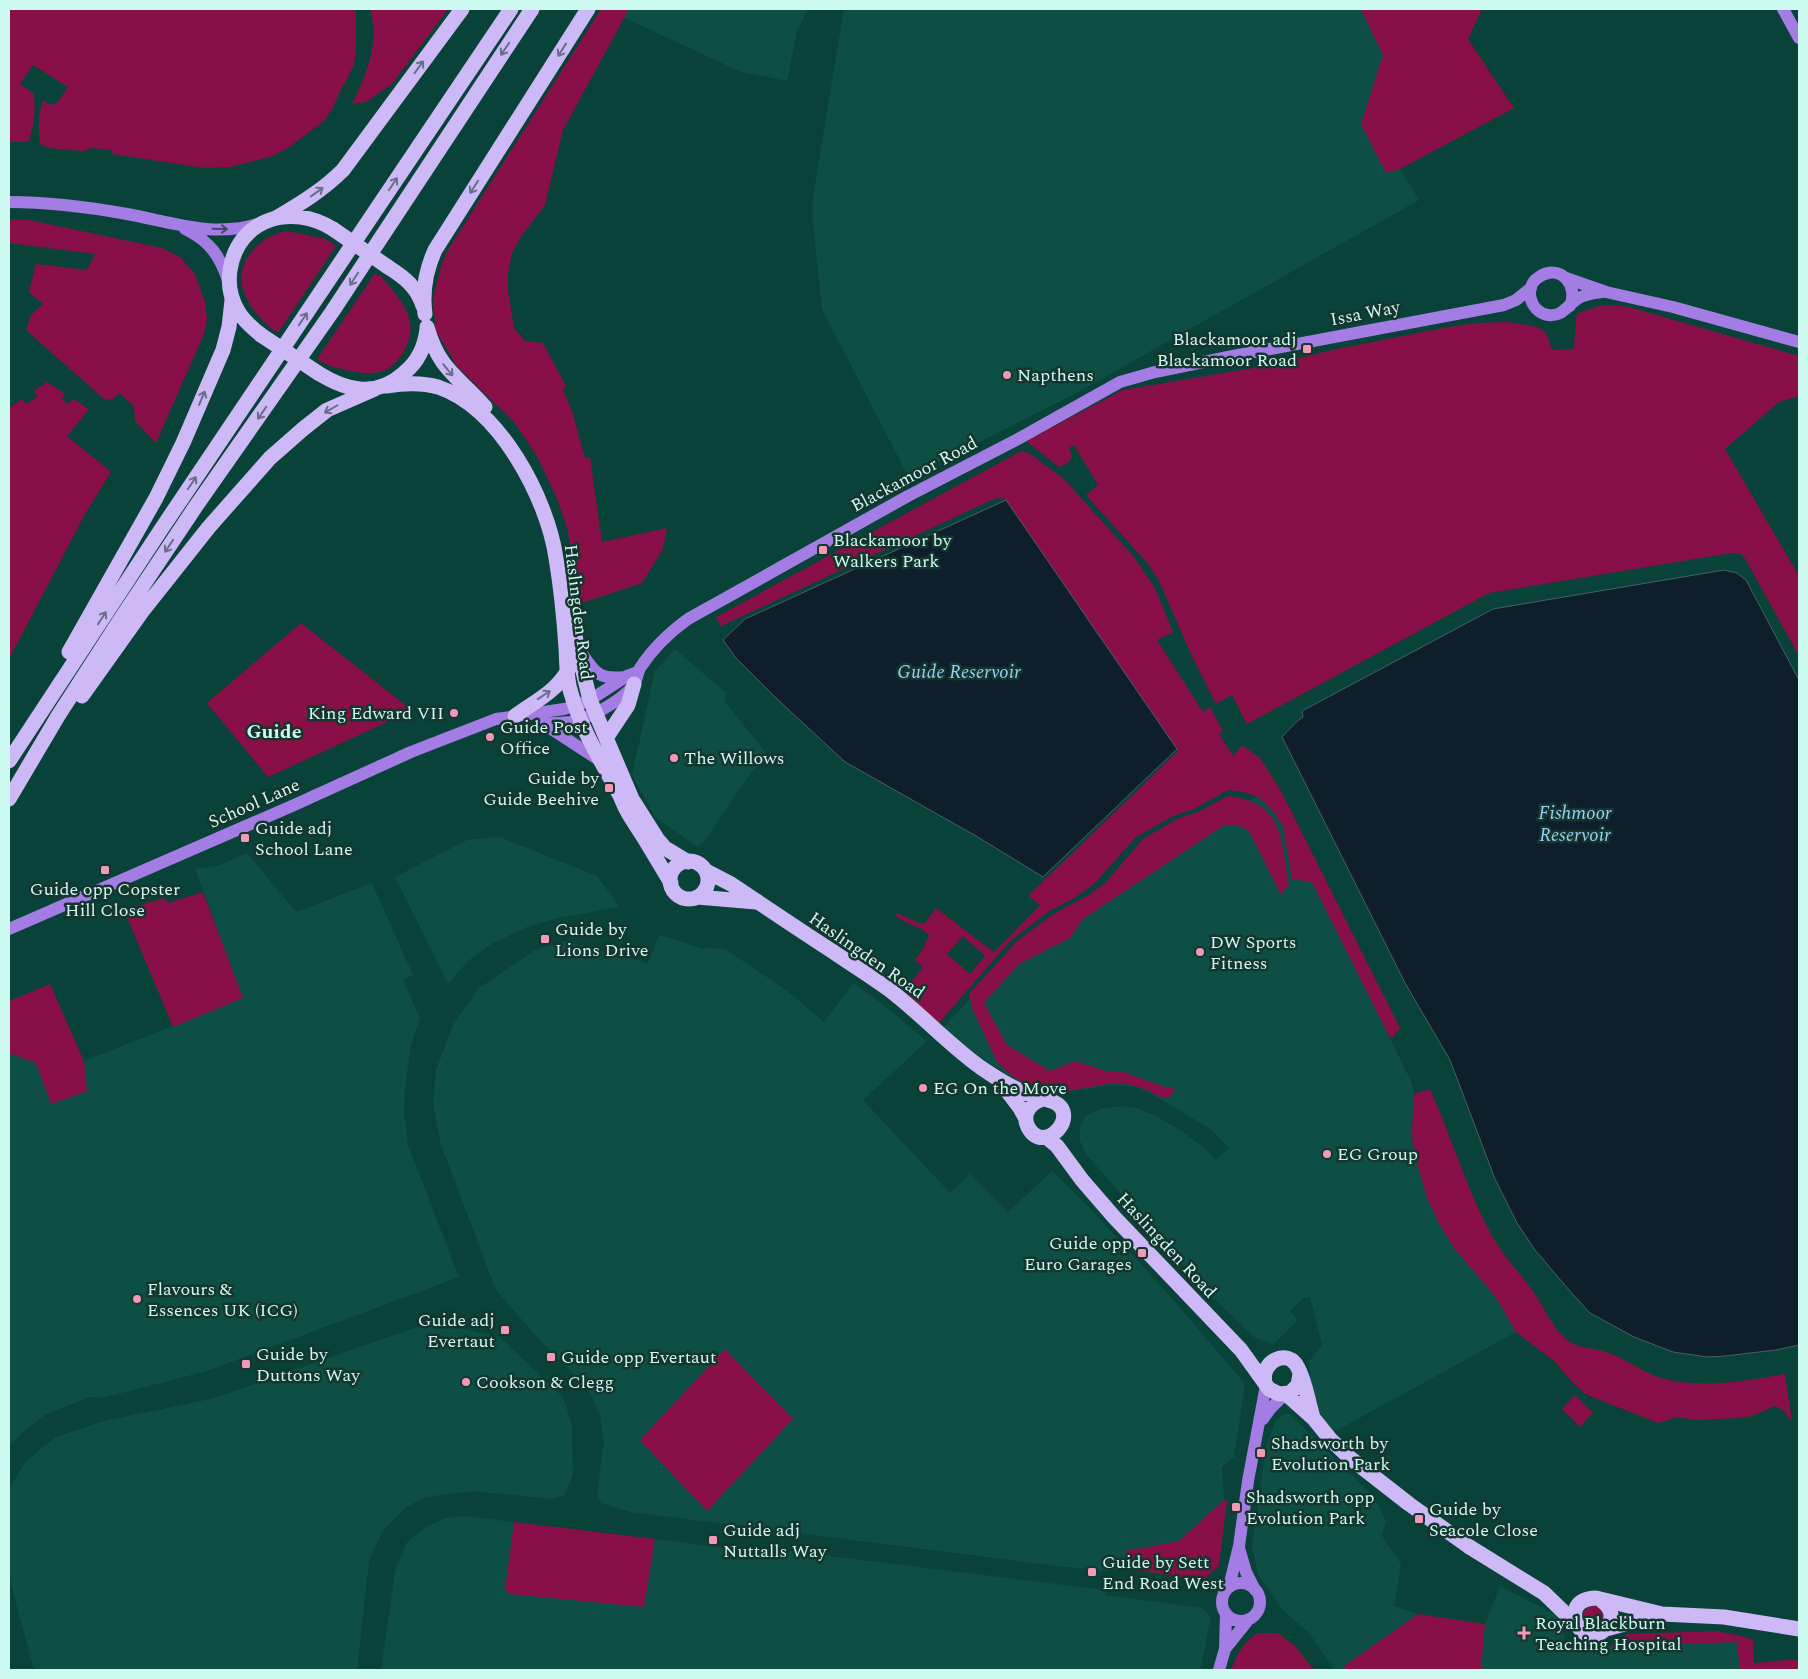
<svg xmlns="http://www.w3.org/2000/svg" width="1808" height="1679" font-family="Spectral,serif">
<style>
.built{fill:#0e4f45}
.green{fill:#880f48;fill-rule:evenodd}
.water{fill:#0e1f2b;stroke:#476166}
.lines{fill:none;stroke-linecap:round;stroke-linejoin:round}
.secondary{stroke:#a37de3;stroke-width:12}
.highway{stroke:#cdb9f6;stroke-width:15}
.highway-bridge{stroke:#cdb9f6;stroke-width:15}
.oneway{stroke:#687089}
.oneway2{stroke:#404b65}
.poi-dot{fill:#f09ab5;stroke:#16352f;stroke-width:2}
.labels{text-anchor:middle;stroke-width:5;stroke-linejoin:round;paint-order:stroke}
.street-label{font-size:18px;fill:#cdfaf0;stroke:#16352f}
.poi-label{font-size:18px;fill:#cdfaf0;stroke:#16352f;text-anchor:start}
.water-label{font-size:19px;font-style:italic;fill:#99cef3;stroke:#16352f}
.quarter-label{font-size:20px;font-weight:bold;fill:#cdfaf0;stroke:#16352f}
</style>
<rect width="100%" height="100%" fill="#094239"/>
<!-- built -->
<path class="built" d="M 611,9 L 808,9 L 797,32 L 787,81 L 741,72 L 610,11 Z
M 844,9 L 1361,9 L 1383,55 L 1361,124 L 1386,173 L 1400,169 L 1419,200 L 1080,391 L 909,478 L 822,309 L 813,223 L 813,196 Z
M 675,649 L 726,693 L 724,701 L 768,755 L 752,771 L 704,842 L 698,847 L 656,818 L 632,775 L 655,671 Z
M 1267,790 L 1411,1081 L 1414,1094 L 1412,1132 L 1413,1148 L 1427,1198 L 1454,1248 L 1495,1296 L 1516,1332 L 1334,1432 L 1322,1418 L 1312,1390 L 1309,1361 L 1322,1345 L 1310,1297 L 1302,1299 L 1290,1311 L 1298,1320 L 1275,1343 L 1272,1344 L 1254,1337 L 1206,1291 L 1086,1154 L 1080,1141 L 1080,1126 L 1085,1117 L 1090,1113 L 1104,1108 L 1123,1106 L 1136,1108 L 1156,1116 L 1183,1132 L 1203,1147 L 1216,1160 L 1229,1148 L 1212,1130 L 1147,1091 L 1137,1087 L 1110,1085 L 1067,1092 L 1052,1091 L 1026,1085 L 992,1065 L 957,1040 L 944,1027 L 1028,935 Z
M 500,837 L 597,876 L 620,907 L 557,918 L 527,927 L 493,943 L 468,961 L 448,984 L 395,877 L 467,840 Z
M 247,853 L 296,912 L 372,883 L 413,975 L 403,980 L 420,1018 L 411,1044 L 405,1086 L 404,1113 L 408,1145 L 459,1277 L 207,1371 L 102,1398 L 89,1397 L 45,1415 L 22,1433 L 9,1447 L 9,1053 L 36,1063 L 52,1104 L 87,1091 L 84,1061 L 243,998 L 195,869 L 218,866 Z
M 659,935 L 701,948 L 725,949 L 786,990 L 824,1022 L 853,983 L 877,1000 L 927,1041 L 863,1100 L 950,1193 L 970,1174 L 1008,1212 L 1052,1171 L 1096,1215 L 1170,1296 L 1245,1384 L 1234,1457 L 1222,1467 L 1224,1500 L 1227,1501 L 1219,1565 L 1203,1580 L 1129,1569 L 1106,1571 L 1057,1566 L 631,1512 L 601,1503 L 597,1495 L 604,1441 L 600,1416 L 589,1390 L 537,1337 L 496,1290 L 441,1145 L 433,1104 L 436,1070 L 453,1025 L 478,989 L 535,950 L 565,941 L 648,963 Z
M 431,1322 L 500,1337 L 563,1397 L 572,1425 L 573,1474 L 565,1495 L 552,1499 L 473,1491 L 425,1497 L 404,1509 L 382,1532 L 369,1561 L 357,1670 L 34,1670 L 9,1576 L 9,1489 L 26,1461 L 56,1437 L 100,1422 L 215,1398 Z
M 1284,1414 L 1290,1414 L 1374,1497 L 1386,1521 L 1382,1536 L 1401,1564 L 1394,1606 L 1418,1614 L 1344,1666 L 1346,1670 L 1334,1670 L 1310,1634 L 1282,1609 L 1258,1574 L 1252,1546 L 1266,1448 L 1275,1422 Z
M 464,1516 L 514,1522 L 505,1589 L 510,1594 L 644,1607 L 655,1539 L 772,1554 L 789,1551 L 1105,1590 L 1105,1595 L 1202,1608 L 1211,1617 L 1200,1670 L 381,1670 L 395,1571 L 407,1542 L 423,1529 L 445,1518 Z
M 1500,1586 L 1560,1617 L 1566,1646 L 1610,1647 L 1737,1642 L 1740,1670 L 1481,1670 L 1485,1624 Z"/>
<!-- green -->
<path class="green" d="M 9,9 L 356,9 L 356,49 L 354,65 L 348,77 L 339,93 L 333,108 L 324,121 L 288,148 L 270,157 L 230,167 L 205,168 L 112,154 L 112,150 L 92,148 L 83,151 L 49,148 L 40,144 C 38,130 38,113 43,101 L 52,105 L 57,103 L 68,87 L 33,65 L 20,84 L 33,93 C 37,108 33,127 29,142 L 9,142 Z
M 370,9 L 448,9 L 392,84 L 366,102 L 352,104 C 367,74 380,42 370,9 Z
M 601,9 L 629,9 L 563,130 L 545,205 L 520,238 L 512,253 L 508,273 L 508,291 L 514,328 L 525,341 L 543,343 L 566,386 L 563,389 L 573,414 L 585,458 L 590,457 L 602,542 L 667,528 L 663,549 L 642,583 L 579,604 L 568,531 L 558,501 L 537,456 L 514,422 L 457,366 L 436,331 L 433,298 L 442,263 L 448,250 Z
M 1361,9 L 1482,9 L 1468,39 L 1514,108 L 1400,169 L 1386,173 L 1361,124 L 1383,55 Z
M 9,219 L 29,220 L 162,248 L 180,257 L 195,274 L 205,302 L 207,319 L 204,334 L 156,443 L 135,421 L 134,406 L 119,393 L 113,399 L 105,400 L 26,330 L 31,315 L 43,304 L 29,292 L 36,264 L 87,270 L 95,254 L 9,243 Z
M 286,231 L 326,239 L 336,246 L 278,333 C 264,324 250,309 244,292 C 233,263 259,236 286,231 Z
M 375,273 L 382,277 C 392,290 408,306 410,323 C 412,332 409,341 405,349 C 391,376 372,376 346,370 C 335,368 325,365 317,359 Z
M 1612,305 L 1629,307 L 1799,356 L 1799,396 L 1779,402 L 1725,449 L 1799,576 L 1799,656 L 1746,560 L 1741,554 L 1731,553 L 1489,593 L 1247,724 L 1232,695 L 1216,704 L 1190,652 L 1158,579 L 1148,564 L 1086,495 L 1098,485 L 1074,445 L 1069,448 L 1072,457 C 1070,462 1064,466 1059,467 L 1026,441 L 1123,390 L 1276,364 L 1332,350 L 1448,327 L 1477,323 L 1508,322 L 1533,326 L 1542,329 L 1548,337 L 1552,350 L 1574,349 L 1576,318 L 1578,313 L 1599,306 Z
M 47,382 L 65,394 L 62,399 L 68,404 L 74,399 L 89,409 L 67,436 L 111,472 L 85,514 L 9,659 L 9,408 L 22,399 L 26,404 L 37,397 L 34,391 Z
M 1021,451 L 1029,453 L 1065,480 L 1134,557 L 1155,588 L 1173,632 L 1157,640 L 1203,712 L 1210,707 L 1223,731 L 1219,734 L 1233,756 L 1242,745 L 1260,758 L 1281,791 L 1400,1028 L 1393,1037 L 1390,1038 L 1312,882 L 1292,879 L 1283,826 L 1273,811 L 1260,798 L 1244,792 L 1228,790 L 1194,809 L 1173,816 L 1136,837 L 1094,884 L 1073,899 L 1051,910 L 1010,941 L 939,1023 L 904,991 L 923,967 L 915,960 L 923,949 L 929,935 C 920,925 904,925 895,915 L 897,913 L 919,923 L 925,923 L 936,908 L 994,952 L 1040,905 L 1030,897 L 1030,894 L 1177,752 L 1177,749 L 1006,500 L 1000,498 L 994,499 L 721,626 L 716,617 ZM 963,936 L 985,956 L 970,974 L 947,954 Z
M 301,623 L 409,708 L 409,712 L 268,777 L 207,703 Z
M 1228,796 C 1284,802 1280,838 1289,884 L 1281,895 L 1249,831 L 1238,825 L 1223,826 L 1083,919 L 1070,938 L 1019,964 L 984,1003 L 1007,1045 L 1050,1071 L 1075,1061 L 1109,1072 L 1121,1071 L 1168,1088 L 1173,1087 L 1174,1092 L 1168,1098 L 1157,1096 L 1148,1090 L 1123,1083 L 1108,1084 L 1067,1091 L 1052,1090 L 1026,1084 L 1012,1076 L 997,1062 L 972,1008 L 969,994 L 1017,941 L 1055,913 L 1089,895 L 1105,883 L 1143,839 L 1177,819 L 1198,812 Z
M 203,892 L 243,998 L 173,1027 L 124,910 L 164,898 L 168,903 Z
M 50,984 L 84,1061 L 87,1091 L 51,1104 L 36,1063 L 9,1053 L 9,1001 Z
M 1430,1089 C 1451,1135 1466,1188 1490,1232 C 1501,1253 1518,1271 1532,1290 C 1544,1306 1552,1328 1567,1340 C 1577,1348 1594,1348 1606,1352 C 1625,1358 1642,1372 1661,1378 C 1702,1389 1745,1381 1785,1374 L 1792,1422 L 1783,1410 L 1775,1406 L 1752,1416 L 1739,1418 L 1695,1420 L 1677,1417 L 1658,1423 L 1587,1395 L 1574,1384 L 1555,1362 L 1516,1332 L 1495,1296 L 1454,1248 L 1439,1223 L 1427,1198 L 1413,1148 L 1412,1132 L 1414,1094 Z
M 725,1349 L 793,1419 L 707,1511 L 640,1440 Z
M 1575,1395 L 1593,1413 L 1580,1427 L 1562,1409 Z
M 1224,1500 L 1227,1501 L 1219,1565 L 1203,1580 L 1129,1569 L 1125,1551 L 1179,1541 Z
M 514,1522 L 655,1539 L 644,1607 L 510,1594 L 505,1590 Z
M1583 1616a10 10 0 1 1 20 0a10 10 0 1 1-20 0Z
M 1418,1614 L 1485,1624 L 1481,1670 L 1346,1670 L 1344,1666 Z
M 1716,1631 L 1742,1636 L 1753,1640 L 1754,1663 L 1799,1659 L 1799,1670 L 1740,1670 L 1737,1642 L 1610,1647 L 1627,1634 Z
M 1258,1633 L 1278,1633 L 1295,1646 L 1314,1670 L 1231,1670 C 1237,1654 1243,1642 1258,1633 Z"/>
<!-- water -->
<path class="water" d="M 1006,500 L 1177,749 L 1043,877 L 976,836 L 845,762 L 776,698 L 736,658 L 723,640 L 745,619 Z
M 1724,570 L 1737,573 L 1746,580 L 1799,680 L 1799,1345 L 1776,1350 L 1725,1356 L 1707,1357 L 1673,1352 L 1634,1337 L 1590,1313 L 1569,1290 L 1535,1250 L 1517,1223 L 1495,1179 L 1450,1060 L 1405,983 L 1282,737 C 1289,730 1294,723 1303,717 L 1302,711 L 1493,609 Z"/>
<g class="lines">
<!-- secondary -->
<path class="secondary" d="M 1783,9 L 1799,38
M 9,202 C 48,202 88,207 127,214 C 171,222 213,238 258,224
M 185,229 C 211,242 220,256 229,283
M 1566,278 L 1606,292 L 1673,307 L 1799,342
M 1570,306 C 1579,285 1560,263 1539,277 C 1523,287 1530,312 1548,315 C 1562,317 1567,306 1577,299 C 1585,294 1595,293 1603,292
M 580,651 C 595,672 597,680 625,677
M 542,723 L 599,760
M 543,724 C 552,723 561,723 570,722 C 589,719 621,701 633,686 C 637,681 637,674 640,668 C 653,648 670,632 688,619 L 908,496 L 1018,439 L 1120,382 L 1155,372 L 1233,356 L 1504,305 L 1516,300 L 1531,288
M 9,929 L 292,806 L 411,752 L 496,719 L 564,709 L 575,706 L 590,700 L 627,676 L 638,672
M 1263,1419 L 1270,1409 L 1284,1395
M 1239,1548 L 1246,1572 L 1255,1590
M1222 1602a19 19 0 1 1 38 0a19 19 0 1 1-38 0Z
M 1229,1587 L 1239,1546 L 1248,1481 L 1266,1385
M 1225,1649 L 1249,1619
M 1219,1670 L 1225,1649 L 1226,1614"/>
<!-- highway -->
<path class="highway" d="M 276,218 C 300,204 323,190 343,170 L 462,9
M 388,267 C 404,277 417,287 423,306
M 425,314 C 422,292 426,270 435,250 L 588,9
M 427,327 C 439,370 458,376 485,407
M 261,335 C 252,328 244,321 238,311 C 230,298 228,284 230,270 C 238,218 292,203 333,229
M 318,373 C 347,391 376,398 404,373 C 418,362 425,346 427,329
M 386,386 C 404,383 421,382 438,387 C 500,408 547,498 556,558 C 561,588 564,618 566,648 C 567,663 566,679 571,693 C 581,729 600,759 618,792 C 621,797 623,803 626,809 C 631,819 638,828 644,838 C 653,853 662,868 671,883
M 573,622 L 577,647 L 590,700 L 632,799 L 658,840 L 665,848 L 688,862
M 69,652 L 156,498 L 183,443 L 223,350 L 229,327 L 232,300
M 82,696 L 144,609 L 209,527 L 270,458 L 303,429 L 327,410 L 375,389
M 515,716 C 534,702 557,691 568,670
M 606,738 L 628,705 L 634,684
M 9,761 L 162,528 L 511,9
M 9,799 L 58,716 L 122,617 L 196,506 L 332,312 L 532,9
M670 880a19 19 0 1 1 38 0a19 19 0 1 1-38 0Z
M 706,871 L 731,884 C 764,906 798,929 832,951 C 851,964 872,977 891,991 C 922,1015 948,1044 980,1067 C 995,1077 1009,1087 1026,1093 C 1034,1097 1043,1098 1051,1101 C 1084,1112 1044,1158 1028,1127 C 1021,1114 1031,1102 1044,1099
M 697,897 L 756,902
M 1001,1083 L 1020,1108 L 1026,1119
M 1046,1137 L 1057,1146 L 1082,1180 L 1114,1217 L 1241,1350 L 1269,1389 L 1279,1394 L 1290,1393 L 1298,1385 L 1300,1374
M 1265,1383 C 1260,1360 1289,1348 1298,1368 C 1306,1383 1308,1402 1313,1417
M 1286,1394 L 1314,1419 L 1331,1440 L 1350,1458 L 1409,1504 L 1468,1546 L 1544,1593 L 1577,1625
M 1602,1601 C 1611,1607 1615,1619 1606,1628 C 1583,1655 1554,1599 1596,1598 L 1662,1614 L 1724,1617 L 1799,1629
M 1606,1629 L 1658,1615"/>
<!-- highway-bridge -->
<path class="highway-bridge" d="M 333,229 L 388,267
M 261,335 L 318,373"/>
</g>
<!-- one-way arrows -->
<defs><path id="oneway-shaft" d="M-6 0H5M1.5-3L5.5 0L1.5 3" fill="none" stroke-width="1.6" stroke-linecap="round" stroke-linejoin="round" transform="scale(1.25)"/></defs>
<g class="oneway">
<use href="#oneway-shaft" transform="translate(505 49) rotate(124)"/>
<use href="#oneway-shaft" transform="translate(562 50) rotate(122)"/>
<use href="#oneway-shaft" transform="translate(419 67) rotate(-54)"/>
<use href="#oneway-shaft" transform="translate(393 184) rotate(-56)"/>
<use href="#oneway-shaft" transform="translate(474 187) rotate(123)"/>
<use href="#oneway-shaft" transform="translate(317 192) rotate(-36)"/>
<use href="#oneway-shaft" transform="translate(354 279) rotate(123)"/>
<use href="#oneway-shaft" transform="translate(303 319) rotate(-56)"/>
<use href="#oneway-shaft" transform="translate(448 370) rotate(50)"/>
<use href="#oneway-shaft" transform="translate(202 398) rotate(-67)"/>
<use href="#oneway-shaft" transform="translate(331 409) rotate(150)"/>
<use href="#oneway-shaft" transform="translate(262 413) rotate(125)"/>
<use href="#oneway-shaft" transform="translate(192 483) rotate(-56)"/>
<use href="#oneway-shaft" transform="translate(169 546) rotate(124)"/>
<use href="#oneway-shaft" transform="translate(102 618) rotate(-57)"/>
<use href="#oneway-shaft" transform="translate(544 695) rotate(-34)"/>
</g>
<use class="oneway2" href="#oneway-shaft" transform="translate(220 229) rotate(1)"/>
<!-- markers -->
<g class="poi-dot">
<rect x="1302" y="344" width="10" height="10" rx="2.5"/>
<circle cx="1007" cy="375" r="5"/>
<rect x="818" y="545" width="10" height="10" rx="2.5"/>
<circle cx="454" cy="713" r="5"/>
<circle cx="490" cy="737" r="5"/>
<circle cx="674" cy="758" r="5"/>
<rect x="604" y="783" width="10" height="10" rx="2.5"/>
<rect x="240" y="833" width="10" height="10" rx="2.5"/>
<rect x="100" y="865" width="10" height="10" rx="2.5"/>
<rect x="540" y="934" width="10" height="10" rx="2.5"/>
<circle cx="1200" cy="952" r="5"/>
<circle cx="923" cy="1088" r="5"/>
<circle cx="1327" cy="1154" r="5"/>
<rect x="1137" y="1248" width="10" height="10" rx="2.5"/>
<circle cx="137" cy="1299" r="5"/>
<rect x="500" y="1325" width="10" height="10" rx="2.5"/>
<rect x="546" y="1352" width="10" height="10" rx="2.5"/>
<rect x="241" y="1359" width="10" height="10" rx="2.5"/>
<circle cx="466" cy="1382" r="5"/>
<rect x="1256" y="1448" width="10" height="10" rx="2.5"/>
<rect x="1231" y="1502" width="10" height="10" rx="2.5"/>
<rect x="1414" y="1514" width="10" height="10" rx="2.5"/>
<rect x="708" y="1535" width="10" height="10" rx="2.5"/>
<rect x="1087" y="1567" width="10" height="10" rx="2.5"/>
<path d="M1521.5 1625.5h5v5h5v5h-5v5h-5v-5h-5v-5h5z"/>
</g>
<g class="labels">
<!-- street labels -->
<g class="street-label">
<text transform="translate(1365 313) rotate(-11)" y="6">Issa Way</text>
<text transform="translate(914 474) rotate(-28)" y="6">Blackamoor Road</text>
<text transform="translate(579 612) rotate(83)" y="6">Haslingden Road</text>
<text transform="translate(254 803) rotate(-24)" y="6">School Lane</text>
<text transform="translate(867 955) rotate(35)" y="6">Haslingden Road</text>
<text transform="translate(1167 1245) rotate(47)" y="6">Haslingden Road</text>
</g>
<!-- poi labels -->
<g class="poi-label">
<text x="1297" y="345" text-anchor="end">Blackamoor adj<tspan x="1297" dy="21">Blackamoor Road</tspan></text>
<text x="1017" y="381">Napthens</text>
<text x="833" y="546">Blackamoor by<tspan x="833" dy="21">Walkers Park</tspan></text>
<text x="444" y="719" text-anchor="end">King Edward VII</text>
<text x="500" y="733">Guide Post<tspan x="500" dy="21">Office</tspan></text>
<text x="684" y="764">The Willows</text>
<text x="599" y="784" text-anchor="end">Guide by<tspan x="599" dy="21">Guide Beehive</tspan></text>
<text x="255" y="834">Guide adj<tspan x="255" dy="21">School Lane</tspan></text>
<text x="105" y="895" text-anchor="middle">Guide opp Copster<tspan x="105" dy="21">Hill Close</tspan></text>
<text x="555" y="935">Guide by<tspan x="555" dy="21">Lions Drive</tspan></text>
<text x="1210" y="948">DW Sports<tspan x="1210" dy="21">Fitness</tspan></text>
<text x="933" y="1094">EG On the Move</text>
<text x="1337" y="1160">EG Group</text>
<text x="1132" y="1249" text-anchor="end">Guide opp<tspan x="1132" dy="21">Euro Garages</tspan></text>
<text x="147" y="1295">Flavours &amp;<tspan x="147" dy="21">Essences UK (ICG)</tspan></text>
<text x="495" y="1326" text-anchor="end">Guide adj<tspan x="495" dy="21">Evertaut</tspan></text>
<text x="256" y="1360">Guide by<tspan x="256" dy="21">Duttons Way</tspan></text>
<text x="561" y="1363">Guide opp Evertaut</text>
<text x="476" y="1388">Cookson &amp; Clegg</text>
<text x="1271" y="1449">Shadsworth by<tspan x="1271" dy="21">Evolution Park</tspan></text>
<text x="1246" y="1503">Shadsworth opp<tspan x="1246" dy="21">Evolution Park</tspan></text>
<text x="1429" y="1515">Guide by<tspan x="1429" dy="21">Seacole Close</tspan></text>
<text x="723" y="1536">Guide adj<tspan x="723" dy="21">Nuttalls Way</tspan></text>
<text x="1102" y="1568">Guide by Sett<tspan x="1102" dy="21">End Road West</tspan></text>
<text x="1535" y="1629">Royal Blackburn<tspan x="1535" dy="21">Teaching Hospital</tspan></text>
</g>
<!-- water labels -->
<g class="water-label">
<text x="959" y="678">Guide Reservoir</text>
<text x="1575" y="819">Fishmoor<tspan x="1575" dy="22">Reservoir</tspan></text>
</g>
<!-- quarter labels -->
<g class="quarter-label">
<text x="274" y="738">Guide</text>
</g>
</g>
<!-- border -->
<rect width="1808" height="1679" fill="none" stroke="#cdfaf0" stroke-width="20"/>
</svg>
